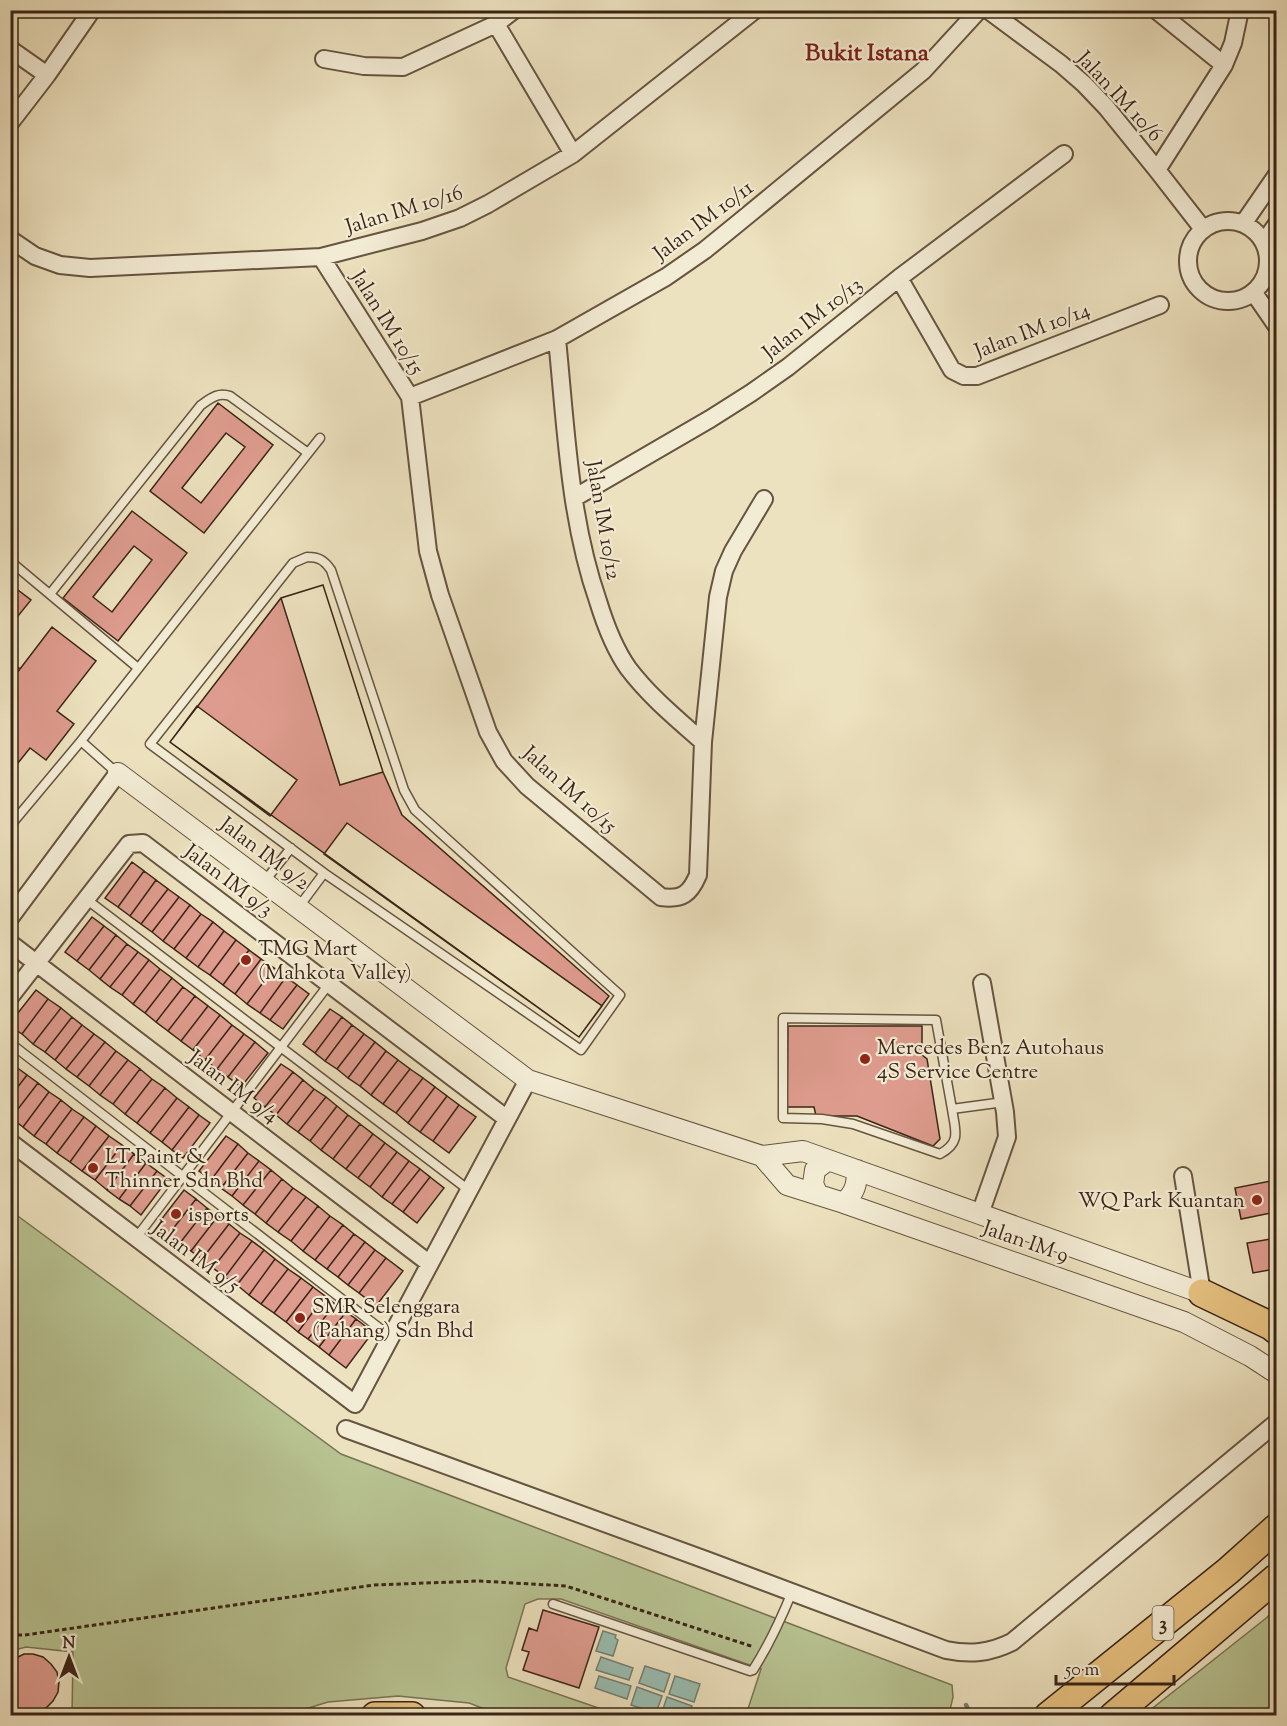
<svg xmlns="http://www.w3.org/2000/svg" width="1287" height="1726" font-family="'Sorts Mill Goudy',serif">
<style>
.green{fill:#b8c392;stroke:#797454;stroke-width:1.5}
.water{fill:#99beb2;stroke:#738074;stroke-width:1.5}
.lines{fill:none;stroke-linecap:round;stroke-linejoin:round}
.stream{stroke:#738074;stroke-width:4.5}
.building{fill:#de9c8e;stroke:#3a2416;stroke-width:1.5;fill-rule:evenodd}
.service-casing{stroke:#675440;stroke-width:11}
.minor-casing{stroke:#675440;stroke-width:20}
.tertiary-casing{stroke:#675440;stroke-width:22}
.trunk-casing{stroke:#3a2416;stroke-width:30}
.path{stroke:#3a2416;stroke-width:3;stroke-dasharray:4.5 3;stroke-linecap:butt}
.service{stroke:#f3ecd5;stroke-width:8}
.minor{stroke:#f3ecd5;stroke-width:16}
.tertiary{stroke:#f3ecd5;stroke-width:20}
.trunk{stroke:#e6c180;stroke-width:27}
.poi-dot{fill:#8f2418;stroke:#f3ecd5;stroke-width:2}
.labels{text-anchor:middle;stroke-width:4.5;stroke-linejoin:round;paint-order:stroke}
.shield{fill:#f3ecd5;stroke:#72604f;stroke-width:1.5}
.shield-label{font-size:20px;font-weight:bold;fill:#3a2416}
.street-label{font-size:21px;fill:#3a2416;stroke:#f3ecd5}
.poi-label{font-size:21px;fill:#3a2416;stroke:#f3ecd5;text-anchor:start}
.quarter-label{font-size:24px;font-weight:bold;fill:#7a1f14;stroke:#f3ecd5}
</style>
<rect width="100%" height="100%" fill="#ede2bf"/>
<filter id="stains"><feTurbulence type="fractalNoise" baseFrequency=".00333" numOctaves="4"/><feColorMatrix values="0 0 0 0 .2 0 0 0 0 .09 0 0 0 0 .02 0 0 0 .5 -.17"/></filter>
<radialGradient id="worn" r=".72"><stop offset=".6" stop-color="#630" stop-opacity="0"/><stop offset="1" stop-color="#630" stop-opacity=".3"/></radialGradient>
<!-- green -->
<path class="green" d="M 11,1211 L 341,1454 L 952,1685 L 953,1697 L 950,1710 L 953,1715 L 746,1715 L 761,1669 L 561,1599 L 538,1599 L 525,1604 L 506,1668 L 508,1677 L 619,1715 L 500,1715 L 469,1703 L 398,1696 L 328,1702 L 286,1715 L 72,1715 L 73,1652 L 26,1647 L 11,1651 Z
M 1276,1609 L 1276,1715 L 1144,1715 L 1265,1619 Z"/>
<!-- water -->
<path class="water" d="M 603,1631 L 616,1635 L 615,1638 L 618,1640 L 613,1656 L 596,1651 Z
M 601,1657 L 633,1668 L 629,1680 L 596,1670 Z
M 645,1666 L 670,1674 L 664,1692 L 639,1683 Z
M 599,1676 L 631,1686 L 627,1699 L 595,1688 Z
M 675,1676 L 700,1684 L 694,1702 L 669,1694 Z
M 637,1687 L 662,1696 L 656,1713 L 631,1705 Z
M 667,1697 L 692,1706 L 689,1715 L 661,1715 Z"/>
<g class="lines">
<!-- stream -->
<path class="stream" d="M 966,1705 L 972,1716"/>
</g>
<!-- building -->
<path class="building" d="M 218,403 L 273,445 L 204,533 L 150,491 ZM 226,433 L 245,447 L 201,503 L 182,488 Z
M 132,511 L 187,553 L 118,641 L 63,598 ZM 134,546 L 152,560 L 112,612 L 93,597 Z
M 10,584 L 31,600 L 10,626 Z
M 323,585 L 383,772 L 402,815 L 609,996 L 579,1037 L 170,742 L 281,598 Z
M 323,585 L 383,772 L 340,785 L 281,598 Z
M 52,627 L 96,661 L 57,711 L 74,724 L 46,760 L 30,748 L 10,773 L 10,682 Z
M 10,661 L 20,669 L 10,682 Z
M 197,706 L 297,780 L 270,816 L 170,742 Z
M 347,823 L 602,1006 L 579,1037 L 324,854 Z
M 132,862 L 144,871 L 118,907 L 105,898 Z
M 144,871 L 156,880 L 130,916 L 118,907 Z
M 156,880 L 168,889 L 141,924 L 130,916 Z
M 168,889 L 179,897 L 152,932 L 141,924 Z
M 179,897 L 190,905 L 163,941 L 152,932 Z
M 190,905 L 201,914 L 174,949 L 163,941 Z
M 201,914 L 213,922 L 186,958 L 174,949 Z
M 92,917 L 104,926 L 77,961 L 65,952 Z
M 213,922 L 224,931 L 198,967 L 186,958 Z
M 104,926 L 116,935 L 89,970 L 77,961 Z
M 224,931 L 236,940 L 210,975 L 198,967 Z
M 116,935 L 127,944 L 100,979 L 89,970 Z
M 236,940 L 249,950 L 223,985 L 210,975 Z
M 127,944 L 138,952 L 110,987 L 100,979 Z
M 249,950 L 261,959 L 235,994 L 223,985 Z
M 138,952 L 149,960 L 122,995 L 110,987 Z
M 261,959 L 274,968 L 247,1004 L 235,994 Z
M 149,960 L 160,969 L 133,1004 L 122,995 Z
M 274,968 L 286,977 L 260,1013 L 247,1004 Z
M 160,969 L 172,978 L 145,1013 L 133,1004 Z
M 286,977 L 297,985 L 270,1020 L 260,1013 Z
M 172,978 L 183,987 L 156,1022 L 145,1013 Z
M 297,985 L 309,994 L 283,1029 L 270,1020 Z
M 183,987 L 195,996 L 168,1031 L 156,1022 Z
M 36,990 L 48,999 L 22,1034 L 10,1026 L 10,1023 Z
M 195,996 L 208,1006 L 181,1041 L 168,1031 Z
M 48,999 L 61,1008 L 33,1044 L 22,1034 Z
M 208,1006 L 220,1015 L 193,1050 L 181,1041 Z
M 61,1008 L 72,1017 L 45,1052 L 33,1044 Z
M 330,1009 L 342,1017 L 315,1053 L 303,1044 Z
M 220,1015 L 232,1025 L 205,1060 L 193,1050 Z
M 72,1017 L 82,1025 L 55,1060 L 45,1052 Z
M 342,1017 L 352,1025 L 325,1061 L 315,1053 Z
M 82,1025 L 94,1034 L 66,1069 L 55,1060 Z
M 232,1025 L 244,1034 L 217,1069 L 205,1060 Z
M 352,1025 L 364,1034 L 337,1069 L 325,1061 Z
M 788,1026 L 922,1026 L 922,1055 L 927,1059 L 940,1139 L 933,1146 L 857,1116 L 816,1116 L 814,1107 L 787,1107 Z
M 94,1034 L 105,1042 L 77,1077 L 66,1069 Z
M 244,1034 L 255,1042 L 228,1077 L 217,1069 Z
M 364,1034 L 375,1042 L 348,1078 L 337,1069 Z
M 105,1042 L 116,1051 L 89,1086 L 77,1077 Z
M 255,1042 L 268,1053 L 241,1087 L 228,1077 Z
M 375,1042 L 386,1051 L 360,1086 L 348,1078 Z
M 116,1051 L 128,1060 L 100,1095 L 89,1086 Z
M 386,1051 L 398,1060 L 371,1095 L 360,1086 Z
M 128,1060 L 140,1069 L 113,1104 L 100,1095 Z
M 398,1060 L 410,1069 L 383,1104 L 371,1095 Z
M 281,1064 L 293,1072 L 265,1107 L 254,1098 Z
M 16,1067 L 27,1075 L 10,1097 L 10,1074 Z
M 140,1069 L 152,1079 L 125,1114 L 113,1104 Z
M 410,1069 L 423,1078 L 396,1113 L 383,1104 Z
M 293,1072 L 303,1080 L 276,1115 L 265,1107 Z
M 27,1075 L 38,1083 L 11,1118 L 10,1097 Z
M 423,1078 L 435,1087 L 408,1123 L 396,1113 Z
M 152,1079 L 165,1088 L 137,1123 L 125,1114 Z
M 303,1080 L 314,1089 L 287,1124 L 276,1115 Z
M 38,1083 L 49,1092 L 23,1127 L 11,1118 Z
M 435,1087 L 447,1096 L 420,1132 L 408,1123 Z
M 165,1088 L 177,1098 L 150,1133 L 137,1123 Z
M 314,1089 L 326,1097 L 298,1132 L 287,1124 Z
M 49,1092 L 61,1100 L 34,1136 L 23,1127 Z
M 447,1096 L 459,1105 L 433,1141 L 420,1132 Z
M 326,1097 L 337,1106 L 310,1141 L 298,1132 Z
M 177,1098 L 189,1107 L 162,1142 L 150,1133 Z
M 61,1100 L 72,1109 L 46,1144 L 34,1136 Z
M 459,1105 L 476,1117 L 449,1153 L 433,1141 Z
M 337,1106 L 348,1115 L 321,1150 L 310,1141 Z
M 189,1107 L 199,1115 L 172,1150 L 162,1142 Z
M 72,1109 L 84,1117 L 57,1153 L 46,1144 Z
M 199,1115 L 210,1123 L 183,1158 L 172,1150 Z
M 348,1115 L 360,1124 L 333,1159 L 321,1150 Z
M 84,1117 L 96,1126 L 70,1162 L 57,1153 Z
M 360,1124 L 373,1134 L 346,1169 L 333,1159 Z
M 96,1126 L 109,1136 L 82,1171 L 70,1162 Z
M 373,1134 L 385,1143 L 358,1178 L 346,1169 Z
M 109,1136 L 122,1145 L 95,1180 L 82,1171 Z
M 226,1136 L 238,1144 L 211,1180 L 199,1171 Z
M 385,1143 L 397,1152 L 370,1187 L 358,1178 Z
M 238,1144 L 248,1153 L 221,1188 L 211,1180 Z
M 122,1145 L 134,1154 L 107,1190 L 95,1180 Z
M 397,1152 L 409,1161 L 382,1197 L 370,1187 Z
M 248,1153 L 259,1161 L 232,1196 L 221,1188 Z
M 134,1154 L 146,1163 L 119,1199 L 107,1190 Z
M 259,1161 L 271,1170 L 243,1205 L 232,1196 Z
M 409,1161 L 420,1169 L 392,1204 L 382,1197 Z
M 146,1163 L 157,1171 L 130,1206 L 119,1199 Z
M 420,1169 L 430,1177 L 403,1212 L 392,1204 Z
M 271,1170 L 282,1179 L 255,1214 L 243,1205 Z
M 157,1171 L 168,1179 L 141,1215 L 130,1206 Z
M 430,1177 L 444,1188 L 417,1223 L 403,1212 Z
M 282,1179 L 293,1188 L 266,1223 L 255,1214 Z
M 1276,1180 L 1276,1212 L 1241,1219 L 1235,1188 Z
M 293,1188 L 306,1197 L 278,1232 L 266,1223 Z
M 184,1190 L 196,1199 L 169,1234 L 157,1225 Z
M 306,1197 L 318,1206 L 291,1241 L 278,1232 Z
M 196,1199 L 207,1208 L 180,1243 L 169,1234 Z
M 318,1206 L 330,1216 L 303,1251 L 291,1241 Z
M 207,1208 L 218,1216 L 191,1251 L 180,1243 Z
M 218,1216 L 229,1224 L 202,1259 L 191,1251 Z
M 330,1216 L 343,1225 L 315,1260 L 303,1251 Z
M 229,1224 L 240,1233 L 213,1268 L 202,1259 Z
M 343,1225 L 354,1234 L 327,1269 L 315,1260 Z
M 240,1233 L 252,1241 L 225,1277 L 213,1268 Z
M 354,1234 L 365,1242 L 338,1277 L 327,1269 Z
M 1276,1238 L 1276,1277 L 1275,1269 L 1253,1273 L 1247,1243 Z
M 252,1241 L 264,1250 L 237,1285 L 225,1277 Z
M 365,1242 L 375,1250 L 348,1285 L 338,1277 Z
M 264,1250 L 275,1259 L 249,1295 L 237,1285 Z
M 375,1250 L 386,1258 L 359,1293 L 348,1285 Z
M 386,1258 L 403,1271 L 376,1306 L 359,1293 Z
M 275,1259 L 288,1269 L 261,1304 L 249,1295 Z
M 288,1269 L 301,1278 L 274,1313 L 261,1304 Z
M 301,1278 L 313,1287 L 286,1322 L 274,1313 Z
M 313,1287 L 325,1296 L 298,1332 L 286,1322 Z
M 325,1296 L 335,1304 L 308,1339 L 298,1332 Z
M 335,1304 L 346,1312 L 319,1347 L 308,1339 Z
M 346,1312 L 356,1319 L 329,1355 L 319,1347 Z
M 356,1319 L 373,1332 L 346,1368 L 329,1355 Z
M 543,1610 L 599,1627 L 579,1688 L 523,1670 L 529,1652 L 522,1650 L 529,1628 L 537,1631 Z
M 24,1654 L 33,1654 L 43,1657 L 51,1664 L 57,1672 L 59,1682 L 58,1692 L 53,1701 L 46,1708 L 37,1712 L 27,1713 L 16,1711 L 10,1707 L 10,1661 Z"/>
<g class="lines">
<!-- service casing -->
<g class="service-casing">
<path id="service" d="M 307,557 C 319,557 324,560 331,570 L 404,790 L 415,810 L 620,995 L 581,1050 L 324,873 L 150,744 L 293,563 Z
M 10,561 L 138,668
M 50,594 L 201,405 C 211,398 218,392 230,396 L 308,453
M 81,741 L 117,773
M 10,810 L 18,816
M 10,826 L 81,741 L 320,438
M 264,882 L 291,848
M 86,899 L 470,1191
M 298,908 L 324,873
M 10,1043 L 391,1337
M 952,1109 L 936,1020 L 783,1018 L 783,1118 L 822,1119 L 853,1124 L 940,1154 C 962,1142 955,1130 952,1109 L 1004,1102
M 136,1238 L 329,984
M 553,1604 L 750,1671 L 753,1670 C 769,1645 781,1619 792,1592"/>
</g>
<!-- minor casing -->
<g class="minor-casing">
<path id="minor" d="M 988,10 L 1061,64 L 1084,84 L 1106,107 L 1157,170 L 1203,229
M 1156,10 L 1224,65
M 496,24 L 573,154
M 10,49 L 47,75
M 324,59 L 364,66 L 403,67 L 496,24 L 514,10
M 10,123 L 47,75 L 92,10
M 1157,170 L 1224,65 L 1233,43 L 1240,10
M1188 261a40 40 0 1 1 80 0a40 40 0 1 1-80 0Z
M 1243,224 L 1276,176
M 10,239 L 35,256 L 60,265 L 90,268 L 321,257 L 422,231 L 460,218 L 488,204 L 573,154 L 755,10
M 1264,242 L 1276,225
M 321,257 L 410,397 L 428,551 L 440,595 L 488,732 L 504,761 L 527,786 L 661,897 C 682,900 690,894 698,875 L 703,742 L 718,597 L 724,571 L 733,551 L 764,499
M 899,278 L 952,370 L 964,376 L 977,376 L 1160,305
M 1254,293 L 1276,325
M 557,339 C 566,427 569,518 598,601 C 605,624 614,648 628,668 C 650,697 676,718 703,742
M 410,397 L 557,339 L 666,277 L 705,250 L 737,224 L 923,71 L 979,10
M 574,498 L 710,419 L 751,393 L 788,367 L 899,278 L 1064,154
M 10,918 L 118,773
M 10,943 L 430,1264
M 10,997 L 129,844 L 143,843 L 506,1118
M 10,1142 L 355,1404 L 528,1080
M 1183,1176 L 1202,1293
M 980,1214 L 1007,1137 L 1005,1112 L 982,983
M 346,1429 L 706,1560 L 946,1650 C 970,1655 990,1653 1012,1642 L 1276,1423"/>
</g>
<!-- tertiary casing -->
<g class="tertiary-casing">
<path id="tertiary" d="M 118,773 L 528,1080 L 762,1156 L 803,1151 L 1202,1293
M 762,1156 L 787,1185 L 844,1203 L 1184,1322 L 1250,1356 L 1276,1373
M 818,1195 L 813,1184 L 815,1170 L 828,1160
M 844,1203 C 855,1192 857,1185 857,1170"/>
</g>
<!-- trunk casing -->
<g class="trunk-casing">
<path id="trunk" d="M 1202,1293 L 1271,1326 L 1276,1330
M 375,1716 L 412,1716
M 1048,1716 L 1228,1571 L 1276,1528
M 1113,1716 L 1276,1578"/>
</g>
<!-- path -->
<path class="path" d="M 10,1635 L 25,1635 L 374,1585 L 479,1581 L 566,1586 L 754,1647"/>
<!-- service -->
<use href="#service" class="service"/>
<!-- minor -->
<use href="#minor" class="minor"/>
<!-- tertiary -->
<use href="#tertiary" class="tertiary"/>
<!-- trunk -->
<use href="#trunk" class="trunk"/>
</g>
<!-- markers -->
<g class="poi-dot">
<circle cx="246" cy="960" r="6"/>
<circle cx="865" cy="1059" r="6"/>
<circle cx="93" cy="1168" r="6"/>
<circle cx="1257" cy="1200" r="6"/>
<circle cx="176" cy="1214" r="6"/>
<circle cx="300" cy="1318" r="6"/>
</g>
<g class="labels">
<!-- shield labels -->
<rect class="shield" x="1152.5" y="1606" width="21" height="34" rx="4.5"/>
<g class="shield-label">
<text x="1163" y="1630">3</text>
</g>
<!-- street labels -->
<g class="street-label">
<text transform="translate(1120 96) rotate(47)" y="7">Jalan IM 10/6</text>
<text transform="translate(404 209) rotate(-17)" y="7">Jalan IM 10/16</text>
<text transform="translate(703 220) rotate(-37)" y="7">Jalan IM 10/11</text>
<text transform="translate(812 318) rotate(-38)" y="7">Jalan IM 10/13</text>
<text transform="translate(388 322) rotate(58)" y="7">Jalan IM 10/15</text>
<text transform="translate(1032 330) rotate(-21)" y="7">Jalan IM 10/14</text>
<text transform="translate(604 520) rotate(80)" y="7">Jalan IM 10/12</text>
<text transform="translate(570 789) rotate(42)" y="7">Jalan IM 10/15</text>
<text transform="translate(265 853) rotate(37)" y="7">Jalan IM 9/2</text>
<text transform="translate(229 880) rotate(37)" y="7">Jalan IM 9/3</text>
<text transform="translate(234 1086) rotate(37)" y="7">Jalan IM 9/4</text>
<text transform="translate(1026 1241) rotate(19)" y="7">Jalan IM 9</text>
<text transform="translate(196 1256) rotate(37)" y="7">Jalan IM 9/5</text>
</g>
<!-- poi labels -->
<g class="poi-label">
<text x="258" y="955">TMG Mart<tspan x="258" dy="24">(Mahkota Valley)</tspan></text>
<text x="877" y="1054">Mercedes Benz Autohaus<tspan x="877" dy="24">4S Service Centre</tspan></text>
<text x="105" y="1163">LT Paint &amp;<tspan x="105" dy="24">Thinner Sdn Bhd</tspan></text>
<text x="1245" y="1207" text-anchor="end">WQ Park Kuantan</text>
<text x="188" y="1221">isports</text>
<text x="312" y="1313">SMR Selenggara<tspan x="312" dy="24">(Pahang) Sdn Bhd</tspan></text>
</g>
<!-- quarter labels -->
<g class="quarter-label">
<text x="867" y="60">Bukit Istana</text>
</g>
</g>
<!-- margin -->
<rect width="1287" height="1726" fill="none" stroke="#ede2bf" stroke-width="36"/>
<rect x="12" y="12" width="1263" height="1702" fill="none" stroke="#3a2416" stroke-width="3"/>
<rect x="18" y="18" width="1251" height="1690" fill="none" stroke="#3a2416" stroke-width="1.5"/>
<!-- north arrow -->
<g transform="translate(69 1657)" stroke="#f3ecd5" stroke-width="4.5" paint-order="stroke">
<path d="M0-4.5L10 22L0 15L-10 22Z" fill="#3a2416"/>
<text y="-9" font-size="16" font-weight="bold" text-anchor="middle" fill="#3a2416">N</text>
</g>
<!-- scale -->
<path d="M1056 1675v9h118v-9" fill="none" stroke="#3a2416" stroke-width="3"/>
<text x="1065" y="1675" font-size="18" fill="#3a2416" stroke="#f3ecd5" stroke-width="4.5" paint-order="stroke">50 m</text>
<rect width="100%" height="100%" filter="url(#stains)"/>
<rect width="100%" height="100%" fill="url(#worn)"/>
</svg>
